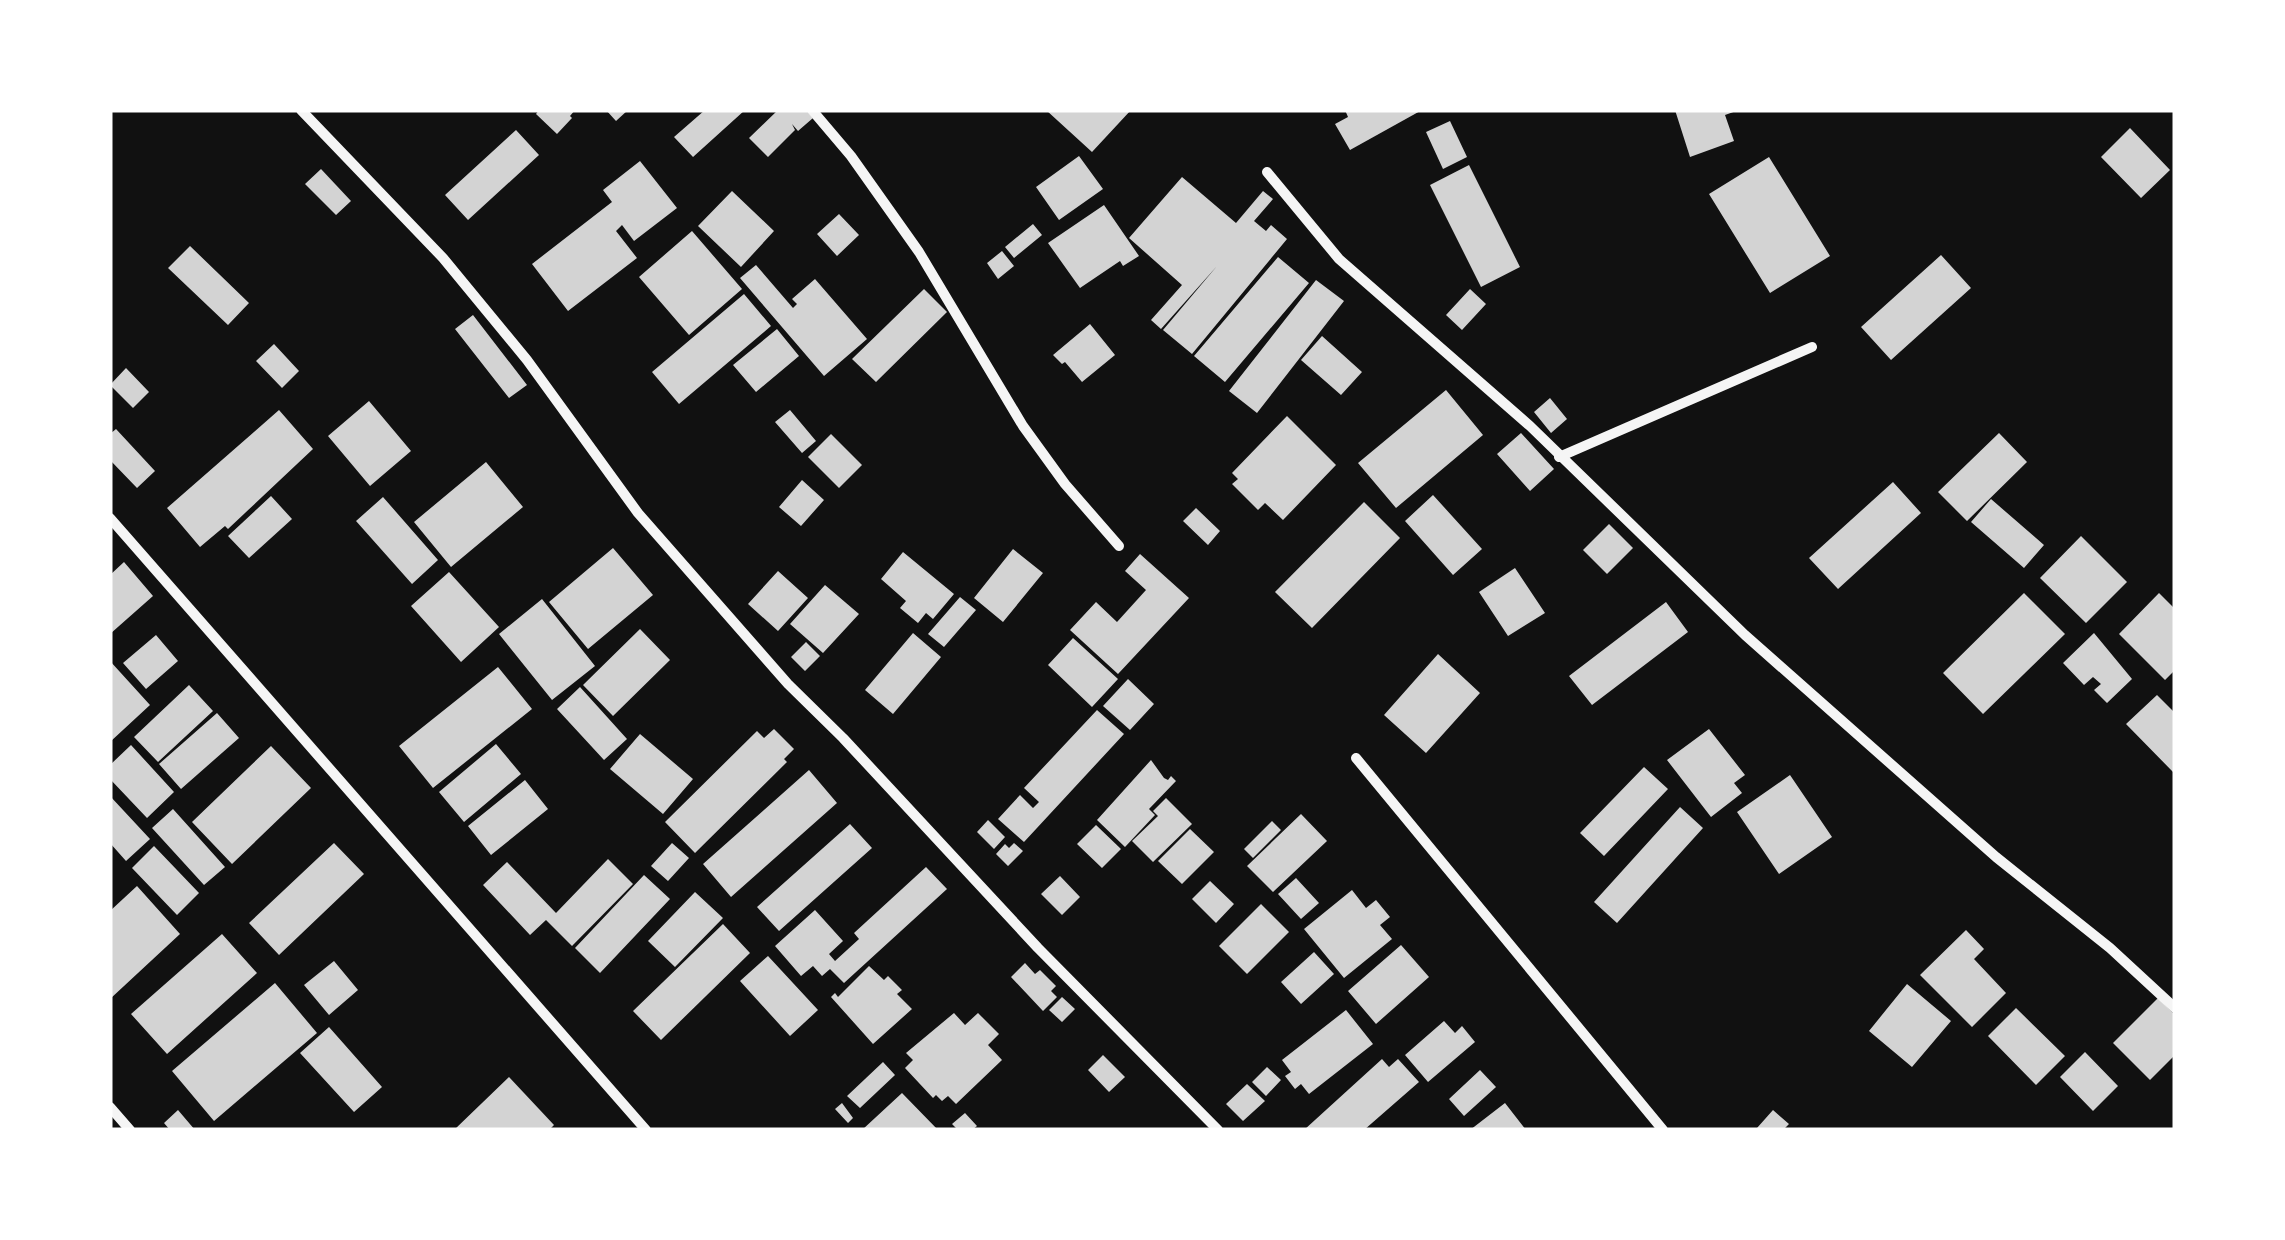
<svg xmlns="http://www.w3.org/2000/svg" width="2285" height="1240" font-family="'Crimson Pro',serif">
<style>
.building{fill:#d3d3d3}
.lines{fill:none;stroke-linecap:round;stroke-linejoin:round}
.minor{stroke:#f5f5f5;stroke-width:10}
</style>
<rect width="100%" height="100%" fill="#111"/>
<!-- building -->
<path class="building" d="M 539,110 L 575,110 L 570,116 L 572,118 L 557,134 L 536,114 Z
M 606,110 L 628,110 L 616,121 Z
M 705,110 L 745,110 L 693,157 L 674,137 Z
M 778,110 L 806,110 L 813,118 L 798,131 L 792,124 L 795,130 L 768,157 L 749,138 Z
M 1046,110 L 1131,110 L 1092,152 Z
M 1345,110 L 1422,110 L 1350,150 L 1335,124 L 1348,117 Z
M 1675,110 L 1739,110 L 1725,115 L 1734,141 L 1690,157 Z
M 1450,121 L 1467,157 L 1443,169 L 1426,132 Z
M 2130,128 L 2170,170 L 2141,198 L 2101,157 Z
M 516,130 L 539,155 L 468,220 L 445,195 Z
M 1079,156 L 1103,189 L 1059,220 L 1036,187 Z
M 1769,157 L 1830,256 L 1770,293 L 1709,194 Z
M 640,161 L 677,208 L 634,241 L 622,225 L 616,231 L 637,258 L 568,311 L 532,264 L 612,202 L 603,190 Z
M 1469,165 L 1520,267 L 1481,287 L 1430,185 Z
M 321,169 L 351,201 L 336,215 L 305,184 Z
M 1182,177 L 1236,223 L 1263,191 L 1273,199 L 1254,221 L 1266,231 L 1271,225 L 1287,239 L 1192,354 L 1163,330 L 1217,266 L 1161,329 L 1151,320 L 1182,285 L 1129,238 Z
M 732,191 L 774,231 L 741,267 L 698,226 Z
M 1104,205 L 1139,256 L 1123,266 L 1120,261 L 1080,288 L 1048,243 Z
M 839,214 L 859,235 L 837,256 L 817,234 Z
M 1033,224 L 1042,235 L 1014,258 L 1005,247 Z
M 692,231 L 742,289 L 689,335 L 639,277 Z
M 190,246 L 249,303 L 228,325 L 168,268 Z
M 1002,251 L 1014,266 L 998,279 L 987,263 Z
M 1941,255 L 1971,288 L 1891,360 L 1861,327 Z
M 1278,257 L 1309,283 L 1225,382 L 1194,356 Z
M 756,265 L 793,308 L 797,304 L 792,299 L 815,279 L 867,339 L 824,376 L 740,278 Z
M 1316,280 L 1344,301 L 1257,413 L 1229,391 Z
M 924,289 L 947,312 L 876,382 L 852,359 Z
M 1470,289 L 1486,304 L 1462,330 L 1446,315 Z
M 744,294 L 771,326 L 679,404 L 652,372 Z
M 473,315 L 527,385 L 509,398 L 455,329 Z
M 1090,324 L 1115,355 L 1082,382 L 1065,362 L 1062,364 L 1053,355 Z
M 777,329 L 799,356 L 756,392 L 733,365 Z
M 1322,336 L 1362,372 L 1341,395 L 1301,360 Z
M 274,344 L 299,371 L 282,388 L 256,361 Z
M 126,368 L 149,392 L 133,408 L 110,385 Z
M 1446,390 L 1483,435 L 1396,508 L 1358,463 Z
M 1550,398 L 1567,419 L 1551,433 L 1534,412 Z
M 369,401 L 411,451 L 370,486 L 328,436 Z
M 279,410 L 313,449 L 228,529 L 225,526 L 200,547 L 167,508 Z
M 790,410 L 816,441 L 802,453 L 775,422 Z
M 1287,416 L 1336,465 L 1283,520 L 1265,503 L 1258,510 L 1232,484 L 1238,479 L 1232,473 Z
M 116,429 L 155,471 L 137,488 L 110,460 L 110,434 Z
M 1521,433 L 1554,469 L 1530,491 L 1497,454 Z
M 1999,433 L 2027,462 L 1967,521 L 1938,492 Z
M 831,434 L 862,465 L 839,488 L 808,457 Z
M 486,462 L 523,507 L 451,567 L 414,522 Z
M 802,480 L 824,500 L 801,526 L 779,507 Z
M 1893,482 L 1921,513 L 1838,589 L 1809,558 Z
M 1433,495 L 1482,549 L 1453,575 L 1405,521 Z
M 271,496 L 292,519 L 249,558 L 228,536 Z
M 383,497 L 438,560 L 412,584 L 356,521 Z
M 1991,499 L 2044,545 L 2024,568 L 1971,522 Z
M 1364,502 L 1400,538 L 1312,628 L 1275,592 Z
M 1196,508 L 1220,531 L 1208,545 L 1183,521 Z
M 1609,524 L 1633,548 L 1607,574 L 1583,550 Z
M 2081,536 L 2127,582 L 2086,623 L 2040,578 Z
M 613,548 L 653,595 L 588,649 L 549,602 Z
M 1013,549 L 1043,573 L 1003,622 L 974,598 Z
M 903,552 L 954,594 L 933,619 L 926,613 L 918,623 L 900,608 L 906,601 L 881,579 Z
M 1140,554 L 1189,598 L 1118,674 L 1070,630 L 1096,602 L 1117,622 L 1146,590 L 1125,571 Z
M 124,562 L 153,596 L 110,634 L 110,575 Z
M 1515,568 L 1545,613 L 1508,636 L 1479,592 Z
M 778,571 L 808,598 L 778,631 L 748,604 Z
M 449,572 L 499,627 L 461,662 L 411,606 Z
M 825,585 L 859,614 L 823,653 L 790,624 Z
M 2024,593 L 2065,634 L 1983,714 L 1943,673 Z
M 2159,593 L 2175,609 L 2175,670 L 2165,680 L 2119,634 Z
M 960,597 L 976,610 L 944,647 L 928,634 Z
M 542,599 L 595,666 L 552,700 L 499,634 Z
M 1666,602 L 1688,632 L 1592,705 L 1569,676 Z
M 640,629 L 670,660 L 613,716 L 583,685 Z
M 913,633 L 941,657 L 893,714 L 865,690 Z
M 2094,633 L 2132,679 L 2107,703 L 2094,690 L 2101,684 L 2093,677 L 2084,685 L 2063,663 Z
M 156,635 L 178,661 L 146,689 L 123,663 Z
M 1073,638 L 1118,679 L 1092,707 L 1048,665 Z
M 806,642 L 820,656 L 805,671 L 791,657 Z
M 1438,654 L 1480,693 L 1426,753 L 1384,715 Z
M 110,661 L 150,705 L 110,742 Z
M 498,667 L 532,709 L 433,788 L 399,746 Z
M 1128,679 L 1154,704 L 1130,730 L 1103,706 Z
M 189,685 L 213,711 L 158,762 L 134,737 Z
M 580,687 L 627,739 L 604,760 L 557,709 Z
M 2157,695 L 2175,713 L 2173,772 L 2126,724 Z
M 1097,710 L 1124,734 L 1024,842 L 998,819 L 1020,795 L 1033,808 L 1039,802 L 1024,788 Z
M 217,713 L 239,738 L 181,789 L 159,764 Z
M 774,729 L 794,749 L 784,759 L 787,762 L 695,853 L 665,822 L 757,731 L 764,738 Z
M 1709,729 L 1745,775 L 1734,783 L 1742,793 L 1711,817 L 1667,760 Z
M 640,734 L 693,779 L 663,814 L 610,769 Z
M 496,744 L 521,774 L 464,822 L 439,792 Z
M 131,745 L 174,792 L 147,818 L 110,779 L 110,765 Z
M 271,746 L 311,788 L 232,864 L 192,822 Z
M 1151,760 L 1164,778 L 1168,780 L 1171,776 L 1176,781 L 1149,809 L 1155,815 L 1125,847 L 1097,820 Z
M 1644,767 L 1668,789 L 1604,856 L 1580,833 Z
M 809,770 L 837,803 L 731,897 L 703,864 Z
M 1790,775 L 1832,837 L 1779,874 L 1737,812 Z
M 525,780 L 548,809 L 491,855 L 468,826 Z
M 110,796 L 150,839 L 126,861 L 110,843 Z
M 1166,798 L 1192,824 L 1153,862 L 1132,841 L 1158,816 L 1153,811 Z
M 1680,807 L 1703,828 L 1617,923 L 1594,902 Z
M 173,809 L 225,867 L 204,885 L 152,828 Z
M 1301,814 L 1327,841 L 1273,892 L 1247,866 Z
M 988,820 L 1005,837 L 994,849 L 977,832 Z
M 1272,821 L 1281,830 L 1253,858 L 1244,849 Z
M 850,824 L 872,848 L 779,931 L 757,907 Z
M 1096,825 L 1121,849 L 1102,868 L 1077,844 Z
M 1190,829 L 1214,852 L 1182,884 L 1158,861 Z
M 334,843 L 364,874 L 279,955 L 249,923 Z
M 672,843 L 689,858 L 668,881 L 651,866 Z
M 1014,843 L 1023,851 L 1008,866 L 996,854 L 1005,844 L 1009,848 Z
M 154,846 L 199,893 L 177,915 L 132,868 Z
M 608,859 L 633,884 L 572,946 L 546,920 L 530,935 L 483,885 L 507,862 L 556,913 Z
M 926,867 L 947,889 L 844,983 L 830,969 L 822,976 L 813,966 L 801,976 L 775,946 L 815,910 L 843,941 L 829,954 L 835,961 L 859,939 L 854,933 Z
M 644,875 L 670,899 L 600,973 L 575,948 Z
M 1060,876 L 1080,897 L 1062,915 L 1041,894 Z
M 1296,878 L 1319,903 L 1301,919 L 1278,894 Z
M 1210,881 L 1234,904 L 1216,923 L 1192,899 Z
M 137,886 L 180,934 L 110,999 L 110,911 Z
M 1352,890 L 1366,908 L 1376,900 L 1390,917 L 1380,925 L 1392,939 L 1344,978 L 1304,929 Z
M 695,892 L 723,918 L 675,967 L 648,941 Z
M 1261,904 L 1289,932 L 1247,974 L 1219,946 Z
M 723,924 L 750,953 L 661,1040 L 633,1011 Z
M 1966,930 L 1984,949 L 1974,959 L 2006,993 L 1972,1027 L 1920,975 Z
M 222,934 L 257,973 L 167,1054 L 131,1014 Z
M 1401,945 L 1429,977 L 1376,1024 L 1348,991 Z
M 1314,952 L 1334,974 L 1301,1004 L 1281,982 Z
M 768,956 L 818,1010 L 790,1036 L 740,981 Z
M 334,961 L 358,990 L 329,1015 L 304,985 Z
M 1025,963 L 1035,974 L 1040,970 L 1056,986 L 1051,991 L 1057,997 L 1043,1011 L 1011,977 Z
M 869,966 L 884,980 L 888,976 L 902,990 L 897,994 L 912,1009 L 873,1044 L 831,997 L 835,993 L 838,997 Z
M 275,983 L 317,1033 L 214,1121 L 172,1071 Z
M 1907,984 L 1951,1021 L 1912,1067 L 1869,1031 Z
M 1062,997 L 1075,1009 L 1062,1022 L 1049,1010 Z
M 2158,998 L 2175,1015 L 2175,1055 L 2150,1080 L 2113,1043 Z
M 2016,1008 L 2065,1056 L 2036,1085 L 1988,1036 Z
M 1346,1010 L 1373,1044 L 1309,1094 L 1301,1084 L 1295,1089 L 1285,1076 L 1291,1072 L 1282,1060 Z
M 954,1013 L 965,1025 L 978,1013 L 999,1034 L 988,1045 L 1002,1060 L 956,1104 L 948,1096 L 942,1101 L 936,1095 L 933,1098 L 905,1068 L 913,1060 L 906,1053 Z
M 1444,1021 L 1455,1033 L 1462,1026 L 1475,1042 L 1428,1082 L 1405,1055 Z
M 329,1027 L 382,1087 L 354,1112 L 300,1053 Z
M 2085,1052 L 2118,1086 L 2093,1111 L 2060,1077 Z
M 1103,1055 L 1125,1077 L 1109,1092 L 1088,1070 Z
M 1382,1059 L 1389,1067 L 1398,1059 L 1419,1082 L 1364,1130 L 1304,1130 Z
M 883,1062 L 895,1075 L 860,1108 L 847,1096 Z
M 1267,1067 L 1281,1080 L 1266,1096 L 1252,1082 Z
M 1480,1070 L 1496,1087 L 1464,1116 L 1449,1099 Z
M 509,1077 L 554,1125 L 549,1130 L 454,1130 Z
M 1247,1084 L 1265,1101 L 1243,1121 L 1226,1104 Z
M 902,1093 L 938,1130 L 862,1130 Z
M 842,1103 L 853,1118 L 848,1123 L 835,1109 Z
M 1505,1103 L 1526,1130 L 1470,1130 Z
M 178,1110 L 195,1130 L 170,1130 L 164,1123 Z
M 1773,1110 L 1789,1124 L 1783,1130 L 1759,1130 L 1757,1128 Z
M 965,1113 L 977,1126 L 972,1130 L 958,1130 L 952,1124 Z"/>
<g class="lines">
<!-- minor -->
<path class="minor" d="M 301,110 L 443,258 L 527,360 L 638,513 L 788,684 L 843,738 L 1038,948 L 1218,1130
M 812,110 L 851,156 L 919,252 L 1023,426 L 1065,484 L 1119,546
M 1267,172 L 1339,259 L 1530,426 L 1745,635 L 1996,857 L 2110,948 L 2175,1008
M 1559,457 L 1812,347
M 110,518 L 646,1130
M 1356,758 L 1663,1130
M 110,1107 L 130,1130"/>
</g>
<!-- border -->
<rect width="2285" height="1240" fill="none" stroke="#ffffff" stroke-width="225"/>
</svg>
